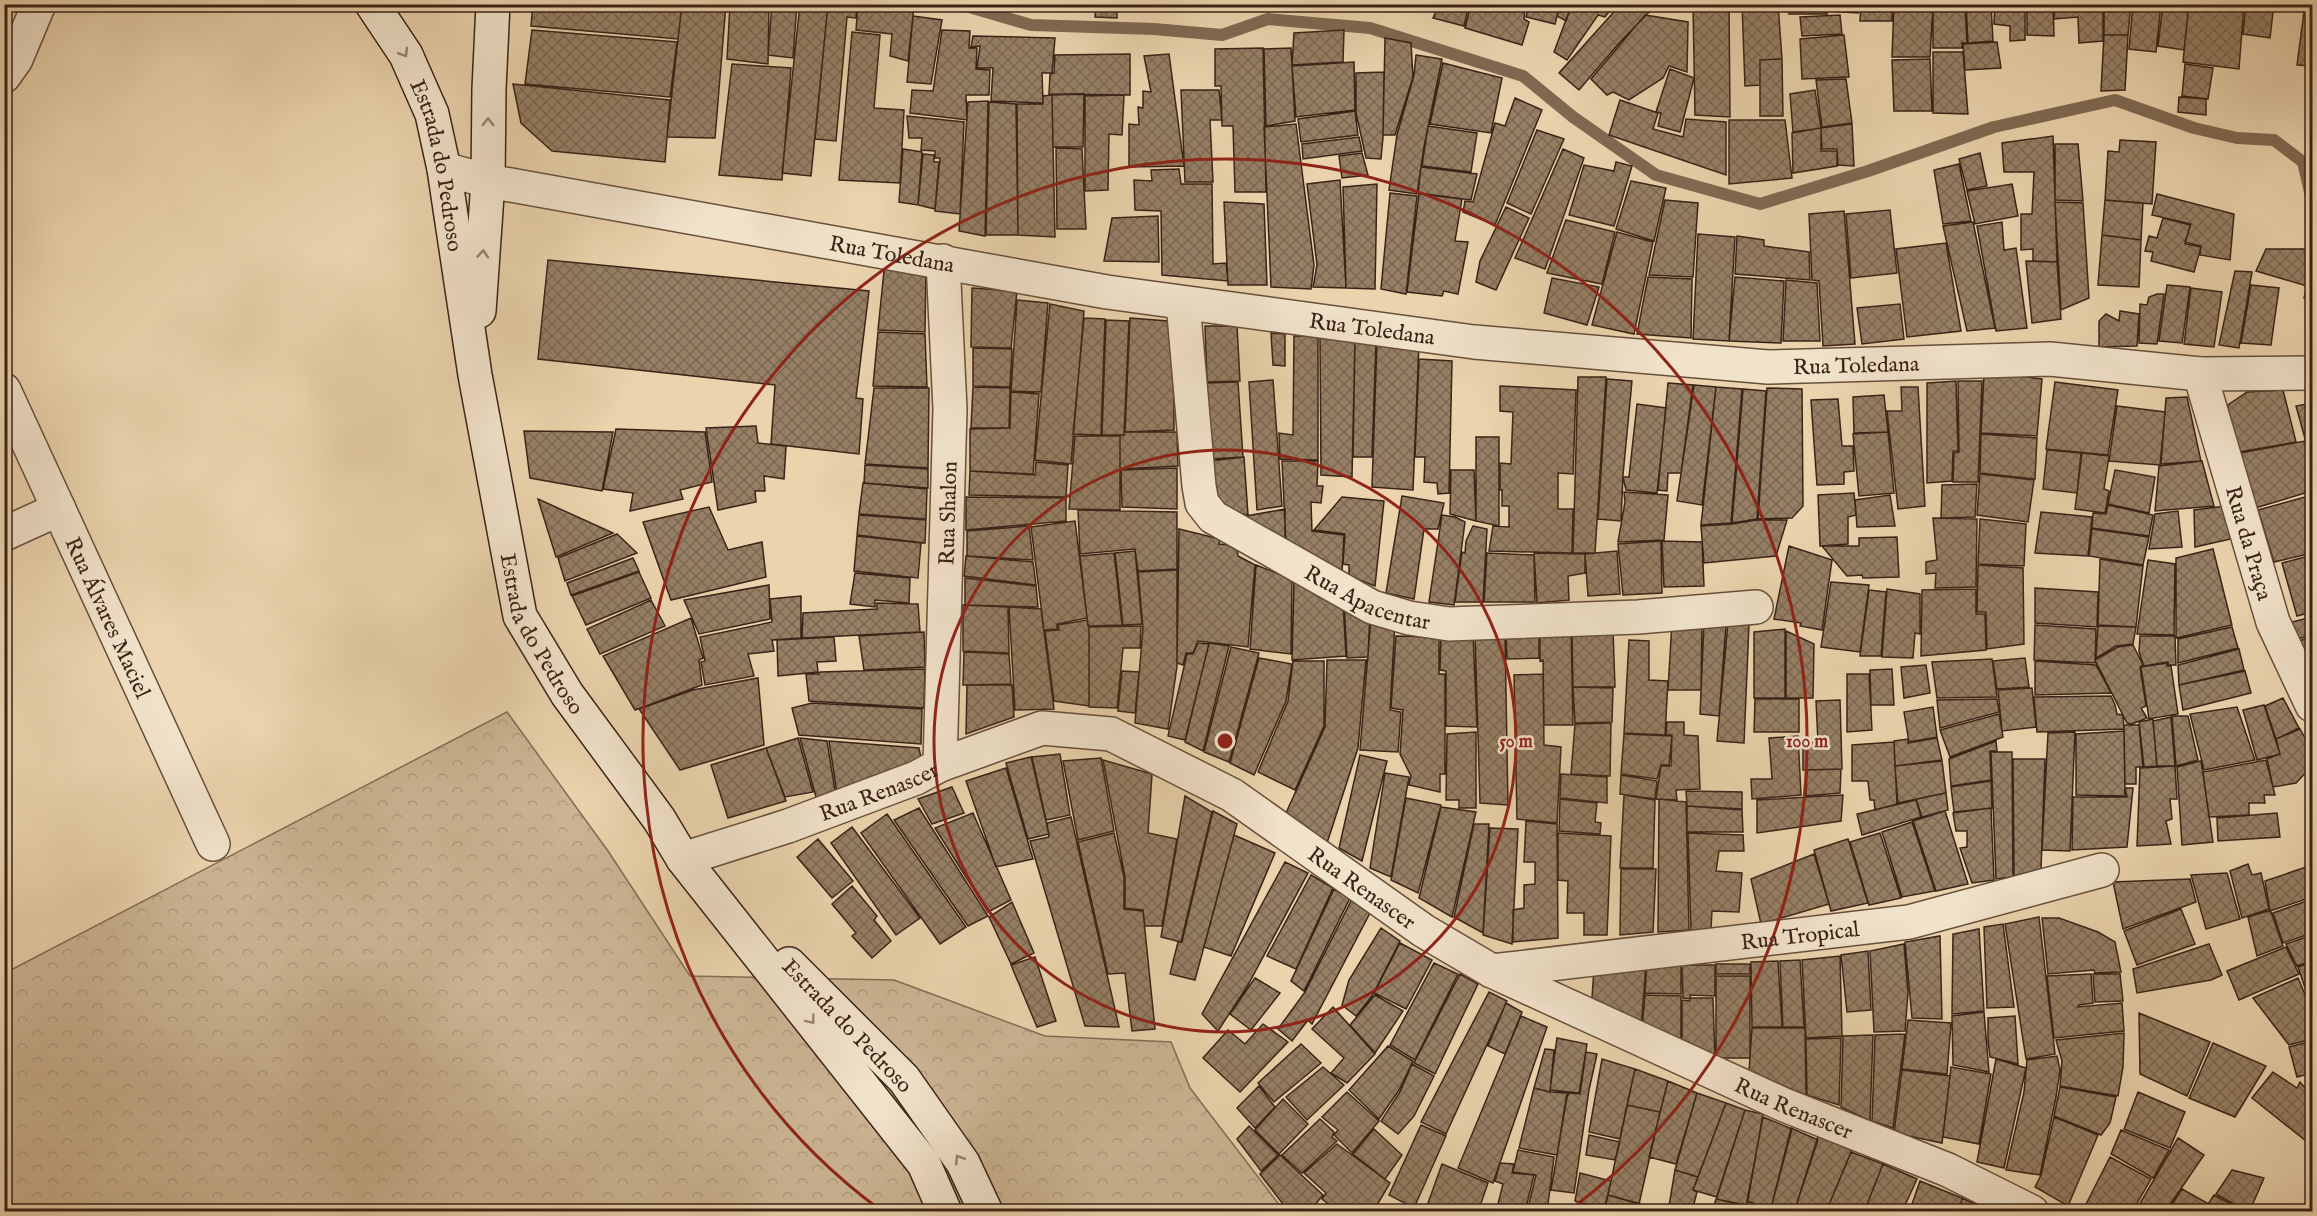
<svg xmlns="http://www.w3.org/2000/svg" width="2317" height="1216" font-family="'IM FELL English',serif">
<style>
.forest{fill:url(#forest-crowns);stroke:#836c56;stroke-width:1.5}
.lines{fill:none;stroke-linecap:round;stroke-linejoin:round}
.stream{stroke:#806952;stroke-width:12}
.building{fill:url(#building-cross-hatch);stroke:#3a2317;stroke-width:1.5}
.street-casing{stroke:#664f3c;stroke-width:36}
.secondary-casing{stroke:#3a2317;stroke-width:36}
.street{stroke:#f1e2ca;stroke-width:33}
.secondary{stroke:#f1e2ca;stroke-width:33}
.oneway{stroke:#968270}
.ring{fill:none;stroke:#8f2418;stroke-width:3}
.labels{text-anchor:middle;stroke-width:5;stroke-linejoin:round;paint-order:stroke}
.street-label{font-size:22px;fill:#3a2317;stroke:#f1e2ca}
.centre{fill:#8f2418;stroke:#f1e2ca;stroke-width:3}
.ring-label{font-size:18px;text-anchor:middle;font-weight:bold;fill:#8f2418;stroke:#f1e2ca;stroke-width:5;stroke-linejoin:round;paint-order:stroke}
</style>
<defs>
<pattern id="forest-crowns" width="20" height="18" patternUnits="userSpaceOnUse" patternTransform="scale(1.5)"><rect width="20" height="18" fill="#ccb594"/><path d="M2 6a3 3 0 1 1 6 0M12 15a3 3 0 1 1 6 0" fill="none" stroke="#b09b7f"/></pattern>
<pattern id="building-cross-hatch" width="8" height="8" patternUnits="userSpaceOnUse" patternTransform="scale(1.5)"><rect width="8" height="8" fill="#967f65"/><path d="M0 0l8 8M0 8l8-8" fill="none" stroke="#7b6852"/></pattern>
</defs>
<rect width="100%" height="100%" fill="#ead3ad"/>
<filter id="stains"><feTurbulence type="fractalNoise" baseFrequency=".00333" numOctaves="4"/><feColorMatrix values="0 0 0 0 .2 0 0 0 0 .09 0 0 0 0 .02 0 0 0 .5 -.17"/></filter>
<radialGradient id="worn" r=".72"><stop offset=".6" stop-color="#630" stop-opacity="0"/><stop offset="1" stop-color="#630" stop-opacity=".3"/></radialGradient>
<!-- forest -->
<path class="forest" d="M 507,712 L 608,851 L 690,976 L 894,980 L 1045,1036 L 1171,1042 L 1190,1088 L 1284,1211 L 5,1212 L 5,973 Z"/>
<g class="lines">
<!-- stream -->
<path class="stream" d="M 959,4 L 1031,25 L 1154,29 L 1222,35 L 1268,19 L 1370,28 L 1523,76 L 1573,117 L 1656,175 L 1760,204 L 1868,171 L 1994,127 L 2115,100 L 2194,128 L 2237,138 L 2274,140 L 2303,162 L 2312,201"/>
</g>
<!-- building -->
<path class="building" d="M 533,4 L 682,4 L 678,39 L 531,26 Z
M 682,4 L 726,4 L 715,138 L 667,137 Z
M 730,4 L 769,4 L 768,64 L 727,59 Z
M 772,4 L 797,4 L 793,58 L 768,55 Z
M 800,4 L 828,4 L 811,176 L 782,173 Z
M 828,4 L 857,4 L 856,18 L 847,17 L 836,141 L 815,139 Z
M 858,4 L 914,6 L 908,61 L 890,56 L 892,34 L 856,30 Z
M 1096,4 L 1139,4 L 1117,5 L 1117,18 L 1095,17 Z
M 1369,4 L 1394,4 L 1393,9 Z
M 1439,4 L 1469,4 L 1464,26 L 1433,18 Z
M 1471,4 L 1525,6 L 1524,19 L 1529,22 L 1522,45 L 1465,28 Z
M 1529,4 L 1560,4 L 1555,24 L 1526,17 Z
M 1561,4 L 1572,4 L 1566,21 L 1557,16 Z
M 1572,4 L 1615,4 L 1605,17 L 1598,15 L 1567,60 L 1554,52 Z
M 1621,4 L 1657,4 L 1620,42 L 1579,90 L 1559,73 Z
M 1693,4 L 1729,4 L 1730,117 L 1695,115 Z
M 1742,4 L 1778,4 L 1782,59 L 1760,60 L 1760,85 L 1745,86 Z
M 1788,4 L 1827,4 L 1827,14 L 1789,14 Z
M 1829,4 L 1858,4 L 1858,13 L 1828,11 Z
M 1861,4 L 1892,4 L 1892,21 L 1860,21 Z
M 1894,4 L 1933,5 L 1930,57 L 1892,57 Z
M 1965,4 L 1967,43 L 1962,43 L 1962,48 L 1933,48 L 1933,4 Z
M 1966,4 L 1991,4 L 1993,41 L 1968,43 Z
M 1995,4 L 2025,4 L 2025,40 L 2010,41 L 2010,26 L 1994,24 Z
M 2027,4 L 2053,4 L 2054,36 L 2027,35 Z
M 2055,4 L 2103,4 L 2103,41 L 2079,43 L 2078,17 L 2054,19 Z
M 2104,4 L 2131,4 L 2128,35 L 2104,35 Z
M 2133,4 L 2161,4 L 2156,52 L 2129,49 Z
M 2163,4 L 2189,4 L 2184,50 L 2158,46 Z
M 2189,4 L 2244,4 L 2239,69 L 2183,62 Z
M 2246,4 L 2274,4 L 2270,38 L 2243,34 Z
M 2305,4 L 2312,4 L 2312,66 L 2297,65 Z
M 1645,15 L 1688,22 L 1687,72 L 1669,66 L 1663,78 L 1629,100 L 1613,92 L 1607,95 L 1591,79 Z
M 1840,15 L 1842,34 L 1802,36 L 1800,17 Z
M 913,16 L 942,20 L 931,84 L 907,82 Z
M 532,30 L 677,42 L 670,97 L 525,84 Z
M 942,30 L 970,31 L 969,48 L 977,48 L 976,69 L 990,70 L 989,95 L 966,95 L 967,120 L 910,113 L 912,90 L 933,91 Z
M 1344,30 L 1343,62 L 1292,65 L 1294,33 Z
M 852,32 L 880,35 L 874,108 L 904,110 L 900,183 L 839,180 Z
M 1844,35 L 1849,77 L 1802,79 L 1800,39 Z
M 2104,35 L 2128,35 L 2125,90 L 2101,91 Z
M 973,36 L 1055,38 L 1052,73 L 1042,73 L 1043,103 L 991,101 L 993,68 L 977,68 L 980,46 L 971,47 Z
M 1385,38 L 1411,43 L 1413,77 L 1395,135 L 1383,135 Z
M 1997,42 L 2001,68 L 1965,70 L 1963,44 Z
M 1263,48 L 1266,192 L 1235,192 L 1233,126 L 1222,126 L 1221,86 L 1215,86 L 1215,49 Z
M 1291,48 L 1295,121 L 1266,126 L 1264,49 Z
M 1933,52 L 1963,52 L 1968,114 L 1933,113 Z
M 1130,54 L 1130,95 L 1049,94 L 1050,74 L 1054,73 L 1055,55 Z
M 1169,54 L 1184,166 L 1129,167 L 1129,124 L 1139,125 L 1138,107 L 1143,108 L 1143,91 L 1151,92 L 1144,56 Z
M 1416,55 L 1442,59 L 1424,147 L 1417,194 L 1389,190 L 1397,135 L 1414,75 Z
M 1782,59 L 1783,116 L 1760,116 L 1760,60 Z
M 1930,59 L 1932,111 L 1894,111 L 1892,60 Z
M 1354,62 L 1355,110 L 1296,117 L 1292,66 Z
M 1443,63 L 1502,78 L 1491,133 L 1430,124 Z
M 732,64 L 791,68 L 782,180 L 719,175 Z
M 2185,64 L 2213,68 L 2208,99 L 2182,96 Z
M 1670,69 L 1694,78 L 1680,132 L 1658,126 L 1661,113 L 1656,112 Z
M 1384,72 L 1383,137 L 1381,159 L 1366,158 L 1356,113 L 1356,73 Z
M 1846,79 L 1852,123 L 1822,127 L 1816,80 Z
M 513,84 L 670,100 L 665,162 L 552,151 L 521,123 Z
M 1181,90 L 1219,90 L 1222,120 L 1210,120 L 1213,182 L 1185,182 Z
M 1815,90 L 1821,128 L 1793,132 L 1790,94 Z
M 1084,94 L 1083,147 L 1053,147 L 1052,95 Z
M 1052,95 L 1055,237 L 1018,235 L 1017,104 L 1043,104 L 1043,96 Z
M 1124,95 L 1122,135 L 1109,134 L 1108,190 L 1085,191 L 1085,96 Z
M 2179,97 L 2206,99 L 2206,115 L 2178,112 Z
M 1515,98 L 1542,110 L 1495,225 L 1463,212 L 1465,201 L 1473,202 L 1495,123 L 1505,126 Z
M 1620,100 L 1658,113 L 1653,129 L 1683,137 L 1686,119 L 1726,122 L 1726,175 L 1609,135 Z
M 988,101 L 985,236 L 959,231 L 968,102 Z
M 989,102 L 1016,104 L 1018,235 L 986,235 Z
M 1355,111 L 1358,135 L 1301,142 L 1298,119 Z
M 907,116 L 964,122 L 960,214 L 935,211 L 940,158 L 935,158 L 935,151 L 921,150 L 922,138 L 909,138 Z
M 1729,120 L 1785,120 L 1792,178 L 1729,184 Z
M 1296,124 L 1314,265 L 1311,289 L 1271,287 L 1264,127 Z
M 1852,124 L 1854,166 L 1838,165 L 1837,149 L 1822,149 L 1821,128 Z
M 1428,126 L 1477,133 L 1471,172 L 1422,166 Z
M 1821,128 L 1821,151 L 1837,151 L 1837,166 L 1793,173 L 1792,133 Z
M 1537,130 L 1564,139 L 1531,214 L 1507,203 Z
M 2053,136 L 2057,262 L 2033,261 L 2033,249 L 2021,250 L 2021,214 L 2032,214 L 2034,172 L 2004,172 L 2002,143 Z
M 1359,137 L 1362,151 L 1303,159 L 1302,144 Z
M 2120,140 L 2156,142 L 2152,204 L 2105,200 L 2108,151 L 2119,152 Z
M 2055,144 L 2078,144 L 2083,201 L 2055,200 Z
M 1056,148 L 1082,149 L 1086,229 L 1057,229 Z
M 903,149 L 922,152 L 918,205 L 899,202 Z
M 1563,149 L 1584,158 L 1545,269 L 1515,258 Z
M 1362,153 L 1368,175 L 1342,178 L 1339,156 Z
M 1980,153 L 1987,186 L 1967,190 L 1959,159 Z
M 923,154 L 934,155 L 934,162 L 939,162 L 935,209 L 918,205 Z
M 1616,162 L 1632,166 L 1614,226 L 1569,215 L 1584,165 L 1614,171 Z
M 1959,164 L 1971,221 L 1943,224 L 1934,170 Z
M 1421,167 L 1477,174 L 1471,200 L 1418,193 Z
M 1179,169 L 1181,184 L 1212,184 L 1213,264 L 1226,263 L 1228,281 L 1162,275 L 1161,211 L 1135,210 L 1134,180 L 1152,181 L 1151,170 Z
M 1340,180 L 1346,288 L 1313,287 L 1317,265 L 1307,184 Z
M 1631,181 L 1666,188 L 1654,241 L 1616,229 Z
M 1377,184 L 1375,289 L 1346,288 L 1343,187 Z
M 2012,184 L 2018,216 L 1975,224 L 1967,191 Z
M 1390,193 L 1417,196 L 1406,294 L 1381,289 Z
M 1419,194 L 1462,199 L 1455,241 L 1468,242 L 1458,294 L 1444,291 L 1442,296 L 1407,292 Z
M 2157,194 L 2234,214 L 2230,260 L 2200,255 L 2201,246 L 2185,242 L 2191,224 L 2152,215 Z
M 1665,200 L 1698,203 L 1693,277 L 1649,275 Z
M 2105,200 L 2143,203 L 2141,240 L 2102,235 Z
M 1224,202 L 1264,204 L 1267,285 L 1228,285 Z
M 2055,202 L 2083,203 L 2089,298 L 2061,310 Z
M 1506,207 L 1529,218 L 1496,290 L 1476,282 L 1480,261 Z
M 1890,210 L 1897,273 L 1851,278 L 1846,214 Z
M 1844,211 L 1855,344 L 1823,346 L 1819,281 L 1812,280 L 1809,214 Z
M 1158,216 L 1159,262 L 1104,261 L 1112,218 Z
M 2163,218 L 2190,225 L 2185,244 L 2201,247 L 2194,272 L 2151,261 L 2153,252 L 2145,251 L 2149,236 L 2157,238 Z
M 1566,220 L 1615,232 L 1602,284 L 1547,273 Z
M 1973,222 L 1995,328 L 1967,331 L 1943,226 Z
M 2002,222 L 2004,250 L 2016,248 L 2027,328 L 1996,331 L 1977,226 Z
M 2312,231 L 2312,300 L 2304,298 L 2307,286 L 2256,271 L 2266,249 L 2308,249 Z
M 1617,232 L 1653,242 L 1634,334 L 1592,325 Z
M 1698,234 L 1735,237 L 1729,341 L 1693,339 Z
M 2102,235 L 2141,240 L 2139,287 L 2098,285 Z
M 1737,236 L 1764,240 L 1764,246 L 1809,252 L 1810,280 L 1735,274 Z
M 1946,243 L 1961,331 L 1907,337 L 1896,249 Z
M 548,260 L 869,291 L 856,398 L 863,399 L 859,454 L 771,444 L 775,385 L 538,359 Z
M 885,261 L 926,264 L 925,332 L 878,330 Z
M 2026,261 L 2057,262 L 2061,319 L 2032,323 Z
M 2235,271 L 2252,272 L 2239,348 L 2219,345 Z
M 1648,277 L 1692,279 L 1691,338 L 1637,334 Z
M 1735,277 L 1784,281 L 1781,343 L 1729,341 Z
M 1552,278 L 1599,287 L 1587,325 L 1544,313 Z
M 1786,280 L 1817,283 L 1820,341 L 1783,341 Z
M 2167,285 L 2190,287 L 2182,343 L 2159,341 Z
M 2251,285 L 2279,288 L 2271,345 L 2241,343 Z
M 972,288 L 1017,291 L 1011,348 L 971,347 Z
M 2191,288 L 2222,292 L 2214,347 L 2184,344 Z
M 2157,294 L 2164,294 L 2157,344 L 2139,343 L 2140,304 L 2147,305 L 2149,297 Z
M 1017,300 L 1048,303 L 1041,392 L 1011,391 Z
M 1050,304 L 1084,311 L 1071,464 L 1035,460 Z
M 1900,304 L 1904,339 L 1862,344 L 1857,308 Z
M 2120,311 L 2139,314 L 2137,346 L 2099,347 L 2099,321 L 2106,314 L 2119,321 Z
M 1084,318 L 1105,319 L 1101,435 L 1073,434 Z
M 1130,318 L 1168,321 L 1174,330 L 1174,430 L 1125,432 Z
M 1106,320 L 1129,321 L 1124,435 L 1102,435 Z
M 1205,326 L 1237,326 L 1240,381 L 1207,382 Z
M 878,332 L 925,334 L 927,387 L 873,386 Z
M 1271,333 L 1285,334 L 1285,366 L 1273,365 Z
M 1294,336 L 1318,336 L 1318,460 L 1280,459 L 1279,433 L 1293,435 Z
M 1320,337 L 1355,340 L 1352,477 L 1321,475 Z
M 1355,341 L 1376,341 L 1372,457 L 1353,457 Z
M 1377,341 L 1419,343 L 1413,490 L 1372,487 Z
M 973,348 L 1012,349 L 1010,387 L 973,386 Z
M 1419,359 L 1452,361 L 1449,493 L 1438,494 L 1437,483 L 1424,482 L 1425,457 L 1415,457 Z
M 1984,375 L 2011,375 L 2042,379 L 2037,436 L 1981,433 Z
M 1578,377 L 1606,377 L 1595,553 L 1573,553 Z
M 1607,379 L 1632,381 L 1623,475 L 1621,521 L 1598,519 Z
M 1273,380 L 1282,506 L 1257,510 L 1249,382 Z
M 1956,381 L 1958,451 L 1953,451 L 1952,481 L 1927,483 L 1927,383 Z
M 1958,381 L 1982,381 L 1978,482 L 1953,482 L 1954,453 L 1959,452 Z
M 1238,382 L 1243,457 L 1210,459 L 1207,383 Z
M 2055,382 L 2118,390 L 2108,455 L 2046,449 Z
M 1668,383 L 1693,385 L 1681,473 L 1668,473 L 1667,491 L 1658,490 Z
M 1694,385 L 1716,387 L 1702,505 L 1677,501 Z
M 1500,386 L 1576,390 L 1573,474 L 1558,473 L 1558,509 L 1573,509 L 1572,553 L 1489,551 L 1493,526 L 1509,527 L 1509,506 L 1502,506 L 1502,490 L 1500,490 L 1500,463 L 1511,464 L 1513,412 L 1500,411 Z
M 973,387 L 1010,388 L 1009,428 L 971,428 Z
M 1716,387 L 1742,389 L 1731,523 L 1701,525 Z
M 1901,387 L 1918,387 L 1925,506 L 1898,509 L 1887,411 L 1902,411 Z
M 874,388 L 929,388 L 928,468 L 865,464 Z
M 1767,388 L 1802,389 L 1803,506 L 1792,518 L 1758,519 Z
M 1743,389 L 1766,391 L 1757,519 L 1732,523 Z
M 2283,390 L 2296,442 L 2239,452 L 2228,421 L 2228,405 L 2247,392 Z
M 1011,392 L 1039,394 L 1033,474 L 970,471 L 970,429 L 1010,428 Z
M 1884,395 L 1888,432 L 1854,433 L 1853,397 Z
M 2187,397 L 2201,461 L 2161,464 L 2166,398 Z
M 1838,399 L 1842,446 L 1853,446 L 1854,471 L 1844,472 L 1844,484 L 1817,485 L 1811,400 Z
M 2312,403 L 2312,464 L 2296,406 Z
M 1637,404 L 1666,408 L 1657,493 L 1626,490 L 1623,477 L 1629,477 Z
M 2117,406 L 2165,412 L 2160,465 L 2109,461 Z
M 756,426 L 758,443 L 786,446 L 784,479 L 764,476 L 765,491 L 755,491 L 756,502 L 718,510 L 706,428 Z
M 616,429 L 705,432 L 712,482 L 680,490 L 683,499 L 630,511 L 633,493 L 603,489 Z
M 524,431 L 613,432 L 602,491 L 530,478 Z
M 1124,432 L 1177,432 L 1178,466 L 1120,469 L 1120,435 L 1124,435 Z
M 1888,432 L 1894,493 L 1859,496 L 1853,434 Z
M 1981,434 L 2037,438 L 2035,479 L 1980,473 Z
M 1075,436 L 1120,436 L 1120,510 L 1069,509 Z
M 1476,437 L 1499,437 L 1499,526 L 1476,521 Z
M 2305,441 L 2312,477 L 2312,491 L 2255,508 L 2240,453 Z
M 2047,450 L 2081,453 L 2077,493 L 2043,489 Z
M 2082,453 L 2109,456 L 2104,489 L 2109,491 L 2105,513 L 2075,509 Z
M 1244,457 L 1248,515 L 1233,513 L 1222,504 L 1213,493 L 1210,461 Z
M 1282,461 L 1318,461 L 1317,486 L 1323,486 L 1321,503 L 1311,502 L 1312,531 L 1344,535 L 1342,573 L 1286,545 Z
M 2202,461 L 2214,506 L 2155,511 L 2159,466 Z
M 1036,462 L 1068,465 L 1066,497 L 969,495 L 970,471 L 1035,475 Z
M 865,465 L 928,469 L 928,488 L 864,483 Z
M 1177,468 L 1177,509 L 1122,507 L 1121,470 Z
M 1451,470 L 1474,470 L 1476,521 L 1450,514 Z
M 2115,470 L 2155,477 L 2149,513 L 2108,504 Z
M 1980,474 L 2034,480 L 2028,522 L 1977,515 Z
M 863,483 L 927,489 L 926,519 L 859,514 Z
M 1977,484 L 1975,517 L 1941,518 L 1942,485 Z
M 1624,492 L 1668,495 L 1664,540 L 1618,542 L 1625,502 Z
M 1854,493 L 1856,515 L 1848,517 L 1848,544 L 1820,546 L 1818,495 Z
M 1890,495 L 1895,526 L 1857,527 L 1855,500 Z
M 2312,495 L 2312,553 L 2274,562 L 2258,510 Z
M 1402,496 L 1444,503 L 1438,529 L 1424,529 L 1414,599 L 1386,593 Z
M 966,497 L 1066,498 L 1066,521 L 966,530 Z
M 1342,497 L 1384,501 L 1375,586 L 1349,576 L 1349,565 L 1343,564 L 1345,534 L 1314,530 Z
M 538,499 L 613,533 L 556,557 Z
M 2108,505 L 2153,515 L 2149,536 L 2092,528 L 2093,513 L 2106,514 Z
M 2226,506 L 2235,538 L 2195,547 L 2194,510 Z
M 709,507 L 728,550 L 762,542 L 766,577 L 671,600 L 643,522 Z
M 1285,509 L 1285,545 L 1241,517 Z
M 1078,510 L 1177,512 L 1177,569 L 1138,571 L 1135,549 L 1080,554 Z
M 2178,511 L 2182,547 L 2149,549 L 2155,514 Z
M 2041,512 L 2092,517 L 2088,556 L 2035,553 Z
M 859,515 L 926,520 L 925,543 L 857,535 Z
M 1442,515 L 1455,517 L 1465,522 L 1454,605 L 1429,602 Z
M 1933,518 L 1977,519 L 1976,587 L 1935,588 L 1936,573 L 1926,574 L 1926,562 L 1937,560 Z
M 1980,519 L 2026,524 L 2024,566 L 1978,564 Z
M 1757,520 L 1787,520 L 1776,556 L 1704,563 L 1701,526 L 1732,524 Z
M 1075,521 L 1087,618 L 1057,624 L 1057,629 L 1044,630 L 1031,527 Z
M 1029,526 L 1033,560 L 967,556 L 967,531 Z
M 1473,526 L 1487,529 L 1483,602 L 1455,602 L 1462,552 L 1465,553 L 1466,541 Z
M 1179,529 L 1220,539 L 1219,544 L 1237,546 L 1238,556 L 1255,565 L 1248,647 L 1198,641 L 1193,653 L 1186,653 L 1183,665 L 1177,663 Z
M 2092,529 L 2149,537 L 2143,565 L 2089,556 Z
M 617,534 L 637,553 L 565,581 L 558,558 Z
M 857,536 L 921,543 L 918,578 L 854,571 Z
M 1897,537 L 1899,577 L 1863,578 L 1862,575 L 1847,576 L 1822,546 L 1859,546 L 1859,538 Z
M 1661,541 L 1662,593 L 1623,595 L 1618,544 Z
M 1662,541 L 1702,542 L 1704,586 L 1664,587 Z
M 1789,546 L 1832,560 L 1822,630 L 1800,626 L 1801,623 L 1774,619 Z
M 2213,549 L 2232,625 L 2176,638 L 2176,558 Z
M 1135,551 L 1142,624 L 1123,625 L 1115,553 Z
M 1617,551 L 1620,594 L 1588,596 L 1585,554 Z
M 1114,553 L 1122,625 L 1088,626 L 1080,556 Z
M 1487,553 L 1534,555 L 1535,602 L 1484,602 Z
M 1534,553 L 1585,554 L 1585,573 L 1568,576 L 1569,600 L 1537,603 Z
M 2312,555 L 2312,612 L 2297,616 L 2282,563 Z
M 966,556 L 1033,562 L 1036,585 L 964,576 Z
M 633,558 L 639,571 L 571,595 L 567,583 Z
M 2100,559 L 2143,566 L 2136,627 L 2098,625 Z
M 2148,560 L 2175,564 L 2174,635 L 2137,634 Z
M 1256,565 L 1292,579 L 1291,654 L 1250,649 Z
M 1978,565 L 2023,568 L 2024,644 L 1987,649 L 1986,612 L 1977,612 Z
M 1177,570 L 1177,666 L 1168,729 L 1135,723 L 1143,628 L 1138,572 Z
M 639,572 L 651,598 L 586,625 L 572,596 Z
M 855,573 L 910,578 L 909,603 L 875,600 L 875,607 L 850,604 Z
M 965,578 L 1036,586 L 1038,607 L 965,605 Z
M 1294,582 L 1343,602 L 1346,656 L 1292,660 Z
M 1831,582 L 1869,585 L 1860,652 L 1821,647 Z
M 769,585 L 770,619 L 699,634 L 684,600 Z
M 2035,588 L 2098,592 L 2097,627 L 2035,623 Z
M 1887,589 L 1920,594 L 1920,634 L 1915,633 L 1913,658 L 1882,657 Z
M 1976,589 L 1976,614 L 1985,614 L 1986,650 L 1921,656 L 1922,590 Z
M 1869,590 L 1886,592 L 1881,656 L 1860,656 Z
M 801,596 L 801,638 L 772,640 L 774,651 L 748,654 L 754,676 L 705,685 L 701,662 L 705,661 L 700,637 L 772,622 L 770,599 Z
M 651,600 L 665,626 L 600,654 L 587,629 Z
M 1344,601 L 1370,611 L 1368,657 L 1347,658 Z
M 877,603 L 918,604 L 920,632 L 802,638 L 803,613 L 877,609 Z
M 963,605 L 1008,607 L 1009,653 L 963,651 Z
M 1009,607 L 1041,609 L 1054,709 L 1015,710 Z
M 2312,617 L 2312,635 L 2298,639 L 2292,622 Z
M 691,618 L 703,658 L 699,660 L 702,685 L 635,710 L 603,656 Z
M 1371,618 L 1395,622 L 1390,710 L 1401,712 L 1398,752 L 1360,750 Z
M 1087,620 L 1089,627 L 1089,706 L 1054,701 L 1045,631 L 1059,630 L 1058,625 Z
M 1672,621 L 1702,621 L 1701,690 L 1668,690 Z
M 1728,623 L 1749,624 L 1744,743 L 1717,741 Z
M 1704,624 L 1726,625 L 1719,716 L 1700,714 Z
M 2035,625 L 2096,629 L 2095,663 L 2034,660 Z
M 1141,626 L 1140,648 L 1123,648 L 1117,708 L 1089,707 L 1089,627 Z
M 2098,626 L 2136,627 L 2133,644 L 2116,646 L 2096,658 Z
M 2232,627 L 2238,648 L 2178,663 L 2178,639 Z
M 1785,629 L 1785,698 L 1754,698 L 1754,632 Z
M 1571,630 L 1573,725 L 1544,725 L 1543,660 L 1540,661 L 1540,631 Z
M 1613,630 L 1615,687 L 1573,687 L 1572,631 Z
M 1786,631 L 1814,644 L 1813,698 L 1786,698 Z
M 924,632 L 925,667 L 864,670 L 859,636 Z
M 1473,633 L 1477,727 L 1446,726 L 1446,671 L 1440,670 L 1441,634 Z
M 1475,634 L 1505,634 L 1508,805 L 1480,803 Z
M 1539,635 L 1539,658 L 1507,659 L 1506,636 Z
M 1396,636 L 1439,637 L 1439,674 L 1445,674 L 1445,774 L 1440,774 L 1440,792 L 1409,785 L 1411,776 L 1400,754 L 1403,710 L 1391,708 Z
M 2140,636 L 2175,636 L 2176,665 L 2168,665 L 2168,662 L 2144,666 L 2139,652 Z
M 834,637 L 836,661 L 817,662 L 818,672 L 778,676 L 777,640 Z
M 2312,637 L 2312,676 L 2299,641 Z
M 1629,640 L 1649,641 L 1649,680 L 1668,681 L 1665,735 L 1624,733 Z
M 1198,643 L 1209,644 L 1185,740 L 1168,736 L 1187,654 L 1193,654 Z
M 1209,643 L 1229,646 L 1203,751 L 1185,742 Z
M 2133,645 L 2143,665 L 2140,667 L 2146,706 L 2141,708 L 2147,718 L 2132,724 L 2127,723 L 2095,660 L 2118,647 Z
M 1231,647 L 1259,653 L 1229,762 L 1204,752 Z
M 2239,649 L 2244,670 L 2179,685 L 2178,665 Z
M 964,652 L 1009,654 L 1011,684 L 963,685 Z
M 1259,658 L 1292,664 L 1286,701 L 1254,775 L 1230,763 Z
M 2025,658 L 2029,687 L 1997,689 L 1993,661 Z
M 1992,659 L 1997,697 L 1937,698 L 1932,662 Z
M 1327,660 L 1366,660 L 1358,748 L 1327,843 L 1286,813 L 1325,727 Z
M 1293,661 L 1324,661 L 1324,726 L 1295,790 L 1258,772 L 1288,701 Z
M 2035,661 L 2096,665 L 2111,693 L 2035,695 Z
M 2167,663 L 2167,666 L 2171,666 L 2178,714 L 2149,719 L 2141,667 Z
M 1926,665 L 1930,693 L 1904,698 L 1901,667 Z
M 925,669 L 924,708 L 809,701 L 806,674 L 819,674 L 820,672 Z
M 1892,669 L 1894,705 L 1871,705 L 1870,670 Z
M 1122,671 L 1139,672 L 1135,713 L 1118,711 Z
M 2245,671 L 2251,693 L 2183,710 L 2179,685 Z
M 1543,674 L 1544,745 L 1561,747 L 1557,823 L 1517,819 L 1514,675 Z
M 1847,674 L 1869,674 L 1872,730 L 1847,732 Z
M 758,678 L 764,745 L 680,770 L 639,709 L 693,690 Z
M 967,685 L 1012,685 L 1014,717 L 966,734 Z
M 1573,687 L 1613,688 L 1612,722 L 1575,723 Z
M 2032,688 L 2036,727 L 2002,731 L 1998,690 Z
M 2111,696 L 2115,705 L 2117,714 L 2123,715 L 2124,729 L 2037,732 L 2034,697 Z
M 2283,698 L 2299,728 L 2276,739 L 2265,706 Z
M 1755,699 L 1799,699 L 1799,732 L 1754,732 Z
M 1997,699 L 1999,712 L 1940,728 L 1937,700 Z
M 1840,700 L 1842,769 L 1803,770 L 1803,743 L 1818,742 L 1816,701 Z
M 812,703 L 922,709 L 921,744 L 799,735 L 792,708 Z
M 2264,705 L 2280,754 L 2257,760 L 2243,710 Z
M 1933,707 L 1937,737 L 1909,742 L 1904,712 Z
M 2237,707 L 2255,760 L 2204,770 L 2190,714 Z
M 1999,714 L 2003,737 L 1950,757 L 1940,730 Z
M 2172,716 L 2188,716 L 2198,760 L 2176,766 Z
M 2171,717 L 2175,766 L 2157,766 L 2153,721 Z
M 2153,719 L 2157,766 L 2144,767 L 2139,722 Z
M 1667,722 L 1684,722 L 1684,735 L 1698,736 L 1700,789 L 1676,790 L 1677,800 L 1656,799 L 1661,766 L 1671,766 L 1672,735 L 1666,735 Z
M 1611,723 L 1610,776 L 1571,774 L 1575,724 Z
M 2124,725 L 2139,725 L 2143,767 L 2136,767 L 2136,784 L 2125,784 Z
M 2300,729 L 2312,750 L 2312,766 L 2296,783 L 2273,787 L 2267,759 L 2280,754 L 2276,739 Z
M 2124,731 L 2125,796 L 2076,795 L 2076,734 Z
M 1476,732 L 1476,808 L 1459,808 L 1459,800 L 1446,800 L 1447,734 Z
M 2075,732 L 2070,851 L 2042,850 L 2048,733 Z
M 1624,734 L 1672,736 L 1669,765 L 1661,765 L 1657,779 L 1621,774 Z
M 1798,736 L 1801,795 L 1752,799 L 1751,779 L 1772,779 L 1769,738 Z
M 798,738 L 813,792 L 785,797 L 766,748 Z
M 800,738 L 827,741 L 836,797 L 816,797 Z
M 1937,738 L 1942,760 L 1895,766 L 1894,741 L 1908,739 L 1908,743 Z
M 829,741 L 919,748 L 922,763 L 837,793 Z
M 1996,741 L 1997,751 L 1990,751 L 1991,780 L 1951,786 L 1949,759 Z
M 1894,742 L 1897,804 L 1875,810 L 1874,800 L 1870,800 L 1868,781 L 1852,781 L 1852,745 Z
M 766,748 L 786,801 L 728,818 L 711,765 Z
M 1991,752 L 2012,752 L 2013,877 L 1996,879 Z
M 1060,754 L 1070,815 L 1046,820 L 1032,757 Z
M 1360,755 L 1387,761 L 1362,861 L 1339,848 Z
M 1031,757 L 1049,834 L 1028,839 L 1006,763 Z
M 1101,758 L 1114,831 L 1078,840 L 1063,761 Z
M 2013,759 L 2045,759 L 2041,869 L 2014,876 Z
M 1103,760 L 1152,774 L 1148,833 L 1177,839 L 1162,926 L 1145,926 L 1143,910 L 1125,908 L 1125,877 Z
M 2266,760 L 2275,795 L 2264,795 L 2265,803 L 2249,803 L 2249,815 L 2209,817 L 2203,772 Z
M 1942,761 L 1946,793 L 1898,803 L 1895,766 Z
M 2201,761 L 2213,842 L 2182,845 L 2177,767 Z
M 2175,766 L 2177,799 L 2170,799 L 2172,819 L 2166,821 L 2171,844 L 2137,846 L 2140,768 Z
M 1006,768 L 1033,859 L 996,867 L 966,781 Z
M 1841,769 L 1840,793 L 1806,796 L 1807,770 Z
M 1385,773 L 1409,777 L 1391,877 L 1370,868 Z
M 1561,774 L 1607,777 L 1607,803 L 1560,798 Z
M 1621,775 L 1657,781 L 1655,799 L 1620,794 Z
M 1991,781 L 1992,808 L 1954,812 L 1951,787 Z
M 952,787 L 964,813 L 932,824 L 918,799 Z
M 2125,788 L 2133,788 L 2127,847 L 2072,850 L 2073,797 L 2127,797 Z
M 1686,791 L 1742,792 L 1742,809 L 1687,806 Z
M 1946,793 L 1948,810 L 1922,817 L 1916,799 Z
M 1624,795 L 1655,800 L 1653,868 L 1620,868 Z
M 1843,795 L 1841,821 L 1757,833 L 1757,800 Z
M 1185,796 L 1212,812 L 1181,942 L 1161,937 Z
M 1406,798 L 1441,805 L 1418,893 L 1391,880 Z
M 1560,799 L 1597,803 L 1595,822 L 1601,823 L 1600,834 L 1559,831 Z
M 1659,799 L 1686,802 L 1689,930 L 1658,932 Z
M 1916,800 L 1921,817 L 1862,835 L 1857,814 Z
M 1687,806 L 1742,810 L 1743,832 L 1687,832 Z
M 1441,807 L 1476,812 L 1452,917 L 1419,898 Z
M 919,808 L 988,916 L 968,926 L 894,820 Z
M 1991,808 L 1994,880 L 1972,883 L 1960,848 L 1967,847 L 1967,831 L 1956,831 L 1953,813 Z
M 1213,811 L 1237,824 L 1195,980 L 1170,974 L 1178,942 L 1182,942 Z
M 1945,811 L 1968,884 L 1936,891 L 1913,821 Z
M 973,813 L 1011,900 L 988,912 L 935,828 Z
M 2277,813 L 2280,837 L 2218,841 L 2217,818 Z
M 887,814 L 966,927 L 940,944 L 861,833 Z
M 1071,817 L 1119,1027 L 1085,1026 L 1030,841 L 1049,837 L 1047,823 Z
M 1526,821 L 1557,824 L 1558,938 L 1513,942 L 1513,910 L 1524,908 L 1524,885 L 1535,884 L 1535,862 L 1524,862 Z
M 1912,822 L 1935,891 L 1902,897 L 1882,832 Z
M 1474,824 L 1489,824 L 1483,933 L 1454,917 Z
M 852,827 L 920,918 L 896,935 L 831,843 Z
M 1490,828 L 1518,829 L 1512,944 L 1483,935 Z
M 1114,833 L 1124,877 L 1124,909 L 1143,911 L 1155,1029 L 1132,1031 L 1125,973 L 1108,974 L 1078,842 Z
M 1558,833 L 1611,836 L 1607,935 L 1584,935 L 1584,913 L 1567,913 L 1568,881 L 1558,880 Z
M 1688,833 L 1743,835 L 1744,851 L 1719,851 L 1716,871 L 1742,873 L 1739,912 L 1712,911 L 1711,929 L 1691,931 Z
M 1880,833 L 1901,898 L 1869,905 L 1850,842 Z
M 1234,835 L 1275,853 L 1231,956 L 1204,947 Z
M 818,839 L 853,881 L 832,898 L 797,857 Z
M 1848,839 L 1868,903 L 1831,911 L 1814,850 Z
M 1814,854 L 1829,904 L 1761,924 L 1751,879 Z
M 1285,862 L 1308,873 L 1248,985 L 1218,1031 L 1202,1014 Z
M 2248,864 L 2252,875 L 2261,873 L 2269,909 L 2242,918 L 2230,871 Z
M 2312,865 L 2312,897 L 2270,911 L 2265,881 Z
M 1621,869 L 1656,869 L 1653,932 L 1620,935 Z
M 2227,873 L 2240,919 L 2206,929 L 2191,875 Z
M 1311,875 L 1333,888 L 1296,969 L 1267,956 Z
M 2190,879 L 2196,902 L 2123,929 L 2113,882 Z
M 852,886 L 877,916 L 874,920 L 891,941 L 872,958 L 852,936 L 856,933 L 832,904 Z
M 1334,889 L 1350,898 L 1304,991 L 1291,981 Z
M 1352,899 L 1371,911 L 1312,1024 L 1308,1020 L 1292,1041 L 1278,1029 L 1305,992 Z
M 2312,899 L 2312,933 L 2283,943 L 2273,913 Z
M 1012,902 L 1034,953 L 1011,964 L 989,917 Z
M 2181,909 L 2195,944 L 2137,965 L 2124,931 Z
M 2268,911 L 2271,912 L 2283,946 L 2257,956 L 2248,917 Z
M 2039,917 L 2055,1054 L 2026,1059 L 2005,924 Z
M 2042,918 L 2059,918 L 2098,932 L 2115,942 L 2121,972 L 2095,973 L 2094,970 L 2048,974 Z
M 2003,924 L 2014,1007 L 1987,1008 L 1984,927 Z
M 1381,928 L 1400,941 L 1372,996 L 1356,1016 L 1342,1005 L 1349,980 Z
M 1979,929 L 1984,1011 L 1952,1014 L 1953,934 Z
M 2312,935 L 2312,961 L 2297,966 L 2286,944 Z
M 1940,936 L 1942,1019 L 1912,1018 L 1905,942 Z
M 1400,943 L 1432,960 L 1406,1009 L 1374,993 Z
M 1904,944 L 1908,993 L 1905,1031 L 1874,1032 L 1870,951 Z
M 2209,944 L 2222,975 L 2211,980 L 2137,993 L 2133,969 Z
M 2286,947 L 2299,974 L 2239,1000 L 2227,971 Z
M 1868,951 L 1871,1010 L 1847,1012 L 1841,955 Z
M 1840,956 L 1842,1036 L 1806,1038 L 1802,960 Z
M 1035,957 L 1056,1021 L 1037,1027 L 1011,965 Z
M 1800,960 L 1804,1027 L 1783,1027 L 1780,961 Z
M 1778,961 L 1782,1027 L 1752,1027 L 1751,962 Z
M 2312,962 L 2312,988 L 2306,991 L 2298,967 Z
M 1434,963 L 1458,974 L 1415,1060 L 1390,1045 Z
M 1646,964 L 1641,1029 L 1591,1012 L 1594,969 Z
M 1647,964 L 1681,965 L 1681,994 L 1645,993 Z
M 1716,964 L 1750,964 L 1750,974 L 1716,974 Z
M 1682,965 L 1715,965 L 1715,996 L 1690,995 L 1690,999 L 1683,998 Z
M 1460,974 L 1478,984 L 1435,1074 L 1414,1063 Z
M 2091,974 L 2093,1003 L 2079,1005 L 2078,1007 L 2122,1003 L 2124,1031 L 2054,1038 L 2047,976 Z
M 2093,974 L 2120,974 L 2123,1001 L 2095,1002 Z
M 1716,976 L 1750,976 L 1750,1058 L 1716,1058 Z
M 1255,978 L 1280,993 L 1251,1030 L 1230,1014 Z
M 2298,978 L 2312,1011 L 2312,1039 L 2289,1045 L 2253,998 Z
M 1489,992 L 1507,1001 L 1446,1134 L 1421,1122 Z
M 1375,995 L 1403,1011 L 1375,1053 L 1350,1025 Z
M 1645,995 L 1681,996 L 1681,1045 L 1642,1029 Z
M 1691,998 L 1713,998 L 1715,1059 L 1682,1047 L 1682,1000 L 1690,1001 Z
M 1506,1003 L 1522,1012 L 1505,1054 L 1488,1046 Z
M 1333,1007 L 1375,1054 L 1347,1083 L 1331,1073 L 1344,1058 L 1312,1029 Z
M 1984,1012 L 1989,1072 L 1953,1065 L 1952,1016 Z
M 2139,1013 L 2210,1042 L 2187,1096 L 2140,1074 Z
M 1521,1016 L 1547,1027 L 1493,1183 L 1458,1168 Z
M 2015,1016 L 2018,1064 L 1990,1057 L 1988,1040 L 1988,1018 Z
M 1908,1020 L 1951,1023 L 1947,1074 L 1902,1069 Z
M 1263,1024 L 1288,1042 L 1240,1092 L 1203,1058 L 1228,1030 L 1245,1044 Z
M 1752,1028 L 1805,1028 L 1806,1095 L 1749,1072 Z
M 2124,1033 L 2123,1067 L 2118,1096 L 2060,1086 L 2062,1061 L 2056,1040 Z
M 1905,1034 L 1893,1128 L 1872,1121 L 1875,1035 Z
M 1873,1035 L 1870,1121 L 1841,1107 L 1843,1036 Z
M 1557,1038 L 1587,1044 L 1579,1093 L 1550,1090 Z
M 1841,1038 L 1841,1040 L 1839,1105 L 1807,1095 L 1806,1039 Z
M 2312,1041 L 2312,1073 L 2297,1077 L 2289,1047 Z
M 2213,1043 L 2266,1066 L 2235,1117 L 2189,1098 Z
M 1301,1044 L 1321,1063 L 1274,1102 L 1258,1083 Z
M 1388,1046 L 1413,1061 L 1399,1090 L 1379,1119 L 1349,1090 Z
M 1545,1049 L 1554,1050 L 1550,1092 L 1534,1088 Z
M 1586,1052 L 1597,1054 L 1589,1090 L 1574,1193 L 1551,1190 L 1567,1097 L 1569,1093 L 1580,1094 Z
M 2057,1056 L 2060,1070 L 2056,1097 L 2040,1175 L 2006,1170 L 2024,1092 L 2027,1060 Z
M 1602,1059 L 1635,1069 L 1620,1139 L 1589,1132 Z
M 1996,1059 L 2026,1068 L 2004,1168 L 1977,1162 Z
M 1412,1064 L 1434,1076 L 1414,1116 L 1398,1134 L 1381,1121 L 1400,1092 Z
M 1323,1067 L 1344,1085 L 1307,1120 L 1286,1097 Z
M 1951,1067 L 1991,1074 L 1979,1144 L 1943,1137 Z
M 1635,1069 L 1668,1081 L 1660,1112 L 1627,1105 Z
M 1902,1070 L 1950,1076 L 1942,1143 L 1894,1133 Z
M 2273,1072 L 2297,1088 L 2300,1082 L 2312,1096 L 2312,1134 L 2306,1141 L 2252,1098 Z
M 1668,1081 L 1697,1093 L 1676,1164 L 1649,1157 Z
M 1259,1086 L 1275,1107 L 1255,1128 L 1237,1108 Z
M 2060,1087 L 2116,1097 L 2110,1123 L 2101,1135 L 2054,1116 Z
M 1534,1088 L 1550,1092 L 1567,1093 L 1557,1155 L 1519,1148 Z
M 1347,1092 L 1379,1121 L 1352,1153 L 1334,1135 L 1338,1130 L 1322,1117 Z
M 2138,1092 L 2185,1112 L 2170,1148 L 2124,1129 Z
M 1697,1093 L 1726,1103 L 1698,1177 L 1675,1170 Z
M 1283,1099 L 1308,1124 L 1279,1154 L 1255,1130 Z
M 1726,1103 L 1745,1110 L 1717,1197 L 1693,1190 Z
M 1627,1105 L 1660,1112 L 1639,1204 L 1608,1195 Z
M 1745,1110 L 1763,1114 L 1747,1206 L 1716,1199 Z
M 1763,1117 L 1792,1129 L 1770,1212 L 1751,1212 L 1753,1203 L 1747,1201 Z
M 2054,1117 L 2098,1135 L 2068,1206 L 2035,1187 L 2041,1175 Z
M 1320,1119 L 1334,1132 L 1332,1137 L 1337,1141 L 1302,1173 L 1282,1155 Z
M 1421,1125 L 1446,1136 L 1414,1208 L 1389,1195 Z
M 1249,1126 L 1278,1155 L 1261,1171 L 1237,1139 Z
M 1791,1128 L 1818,1140 L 1794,1212 L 1770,1212 Z
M 1374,1129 L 1402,1155 L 1385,1179 L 1353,1154 Z
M 2121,1130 L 2169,1150 L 2153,1178 L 2111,1154 Z
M 1819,1133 L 1852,1150 L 1826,1212 L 1794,1212 Z
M 1589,1135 L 1620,1142 L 1615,1160 L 1586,1155 Z
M 2178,1138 L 2204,1155 L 2165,1212 L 2135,1212 Z
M 1337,1144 L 1390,1183 L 1373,1212 L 1339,1212 L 1322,1199 L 1326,1193 L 1304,1173 Z
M 1518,1150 L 1554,1157 L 1547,1212 L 1527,1212 L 1536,1175 L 1513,1172 Z
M 1851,1152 L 1883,1164 L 1864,1212 L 1826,1212 Z
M 1280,1155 L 1323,1195 L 1309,1212 L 1289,1212 L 1260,1174 Z
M 2110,1157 L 2151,1179 L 2132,1212 L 2082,1212 Z
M 1500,1163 L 1514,1164 L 1512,1173 L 1534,1175 L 1525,1212 L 1496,1212 L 1503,1184 L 1495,1181 Z
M 1442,1164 L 1488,1183 L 1478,1212 L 1439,1212 L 1427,1206 Z
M 1883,1164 L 1917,1179 L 1902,1212 L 1864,1212 Z
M 1675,1170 L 1698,1177 L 1693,1190 L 1697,1192 L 1692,1212 L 1668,1212 Z
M 2232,1170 L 2264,1178 L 2251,1208 L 2245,1204 L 2243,1209 L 2216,1194 Z
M 1580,1173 L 1611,1181 L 1604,1210 L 1575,1201 Z
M 1920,1181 L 1962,1198 L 1959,1212 L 1910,1210 Z
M 2182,1189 L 2207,1203 L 2201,1212 L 2167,1212 Z
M 1608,1195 L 1641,1204 L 1639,1212 L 1604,1212 Z
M 2214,1195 L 2242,1210 L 2203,1212 Z
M 1962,1198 L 1991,1212 L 1959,1212 Z
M 1716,1199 L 1736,1203 L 1734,1212 L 1712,1212 Z
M 1747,1201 L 1753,1203 L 1751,1212 L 1733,1212 L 1736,1203 L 1747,1206 Z"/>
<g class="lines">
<!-- street casing -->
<g class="street-casing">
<g id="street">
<path d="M 4,76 L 16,59 L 39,4"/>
<path id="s1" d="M 444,169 L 488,181 L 1107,292 L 1474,342 L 1768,367 L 2050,359 L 2200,374 L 2312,373"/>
<path id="s2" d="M 1183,303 L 1199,486 L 1202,503 L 1213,517 L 1372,607 L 1409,618 L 1449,624 L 1638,617 L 1756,607"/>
<path id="s3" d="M 2200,374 L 2273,622 L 2312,705"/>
<path id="s4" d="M 4,390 L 213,844"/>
<path d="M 4,534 L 59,509"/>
<path id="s5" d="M 940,765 L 950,409 L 943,261"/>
<path id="s6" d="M 683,859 L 788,826 L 916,778 L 940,765 L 1042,728 L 1111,734 L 1232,795 L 1424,931 L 1492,971 L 1782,1104 L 1948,1170 L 2032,1212"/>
<path id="s7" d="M 1492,971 L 1909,922 L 2102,870"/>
</g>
</g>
<!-- secondary casing -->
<g class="secondary-casing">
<g id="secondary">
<path id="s8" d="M 372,4 L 406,55 L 432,114 L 444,169 L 475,375 L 520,616 L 567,694 L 659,819 L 683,859 L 924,1164 L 945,1212"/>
<path d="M 479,311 L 488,181 L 489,89 L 493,4"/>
<path d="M 789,964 L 904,1079 L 963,1163 L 986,1212"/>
</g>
</g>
<!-- street -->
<use href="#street" class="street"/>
<!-- secondary -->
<use href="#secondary" class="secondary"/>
</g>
<!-- one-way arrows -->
<defs><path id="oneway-chevron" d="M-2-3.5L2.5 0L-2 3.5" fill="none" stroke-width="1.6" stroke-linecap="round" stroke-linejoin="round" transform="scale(1.5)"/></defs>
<g class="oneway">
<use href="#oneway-chevron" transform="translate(404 53) rotate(59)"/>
<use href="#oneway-chevron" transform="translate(488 122) rotate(-89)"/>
<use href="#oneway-chevron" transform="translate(483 254) rotate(-86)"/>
<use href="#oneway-chevron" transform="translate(811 1020) rotate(52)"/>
<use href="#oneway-chevron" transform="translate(959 1159) rotate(-122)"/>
</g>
<!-- distance rings -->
<g class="ring">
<circle cx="1225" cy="741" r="291"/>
<path d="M879 1209A582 582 0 1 1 1571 1209"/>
</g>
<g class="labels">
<!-- street labels -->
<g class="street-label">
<text dy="8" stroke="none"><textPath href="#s8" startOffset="177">Estrada do Pedroso</textPath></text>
<text dy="8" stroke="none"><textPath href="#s1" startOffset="456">Rua Toledana</textPath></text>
<text dy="8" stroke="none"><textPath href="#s1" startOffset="942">Rua Toledana</textPath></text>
<text dy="8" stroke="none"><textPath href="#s1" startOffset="1428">Rua Toledana</textPath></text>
<text dy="8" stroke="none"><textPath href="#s5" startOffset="252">Rua Shalon</textPath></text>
<text dy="8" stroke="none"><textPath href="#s3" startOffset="176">Rua da Praça</textPath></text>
<text dy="8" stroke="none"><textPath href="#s2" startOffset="394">Rua Apacentar</textPath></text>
<text dy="8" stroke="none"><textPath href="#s4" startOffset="250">Rua Álvares Maciel</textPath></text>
<text dy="8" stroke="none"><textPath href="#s8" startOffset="660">Estrada do Pedroso</textPath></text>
<text dy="8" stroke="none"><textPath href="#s6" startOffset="207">Rua Renascer</textPath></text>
<text dy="8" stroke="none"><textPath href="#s6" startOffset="747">Rua Renascer</textPath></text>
<text dy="8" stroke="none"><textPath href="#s7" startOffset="310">Rua Tropical</textPath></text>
<text transform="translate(848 1025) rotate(46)" y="8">Estrada do Pedroso</text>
<text dy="8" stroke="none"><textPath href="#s6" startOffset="1233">Rua Renascer</textPath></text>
</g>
</g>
<circle cx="1225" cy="741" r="9" class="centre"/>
<g class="ring-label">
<text x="1516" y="747">50 m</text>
<text x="1807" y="747">100 m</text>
</g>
<!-- margin -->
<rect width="2317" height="1216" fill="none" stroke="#ead3ad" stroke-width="24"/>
<rect x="6" y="6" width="2305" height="1204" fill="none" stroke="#3a2317" stroke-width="3"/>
<rect x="12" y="12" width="2293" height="1192" fill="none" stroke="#3a2317" stroke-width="1.5"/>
<rect width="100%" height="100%" filter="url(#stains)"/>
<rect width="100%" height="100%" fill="url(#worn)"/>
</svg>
